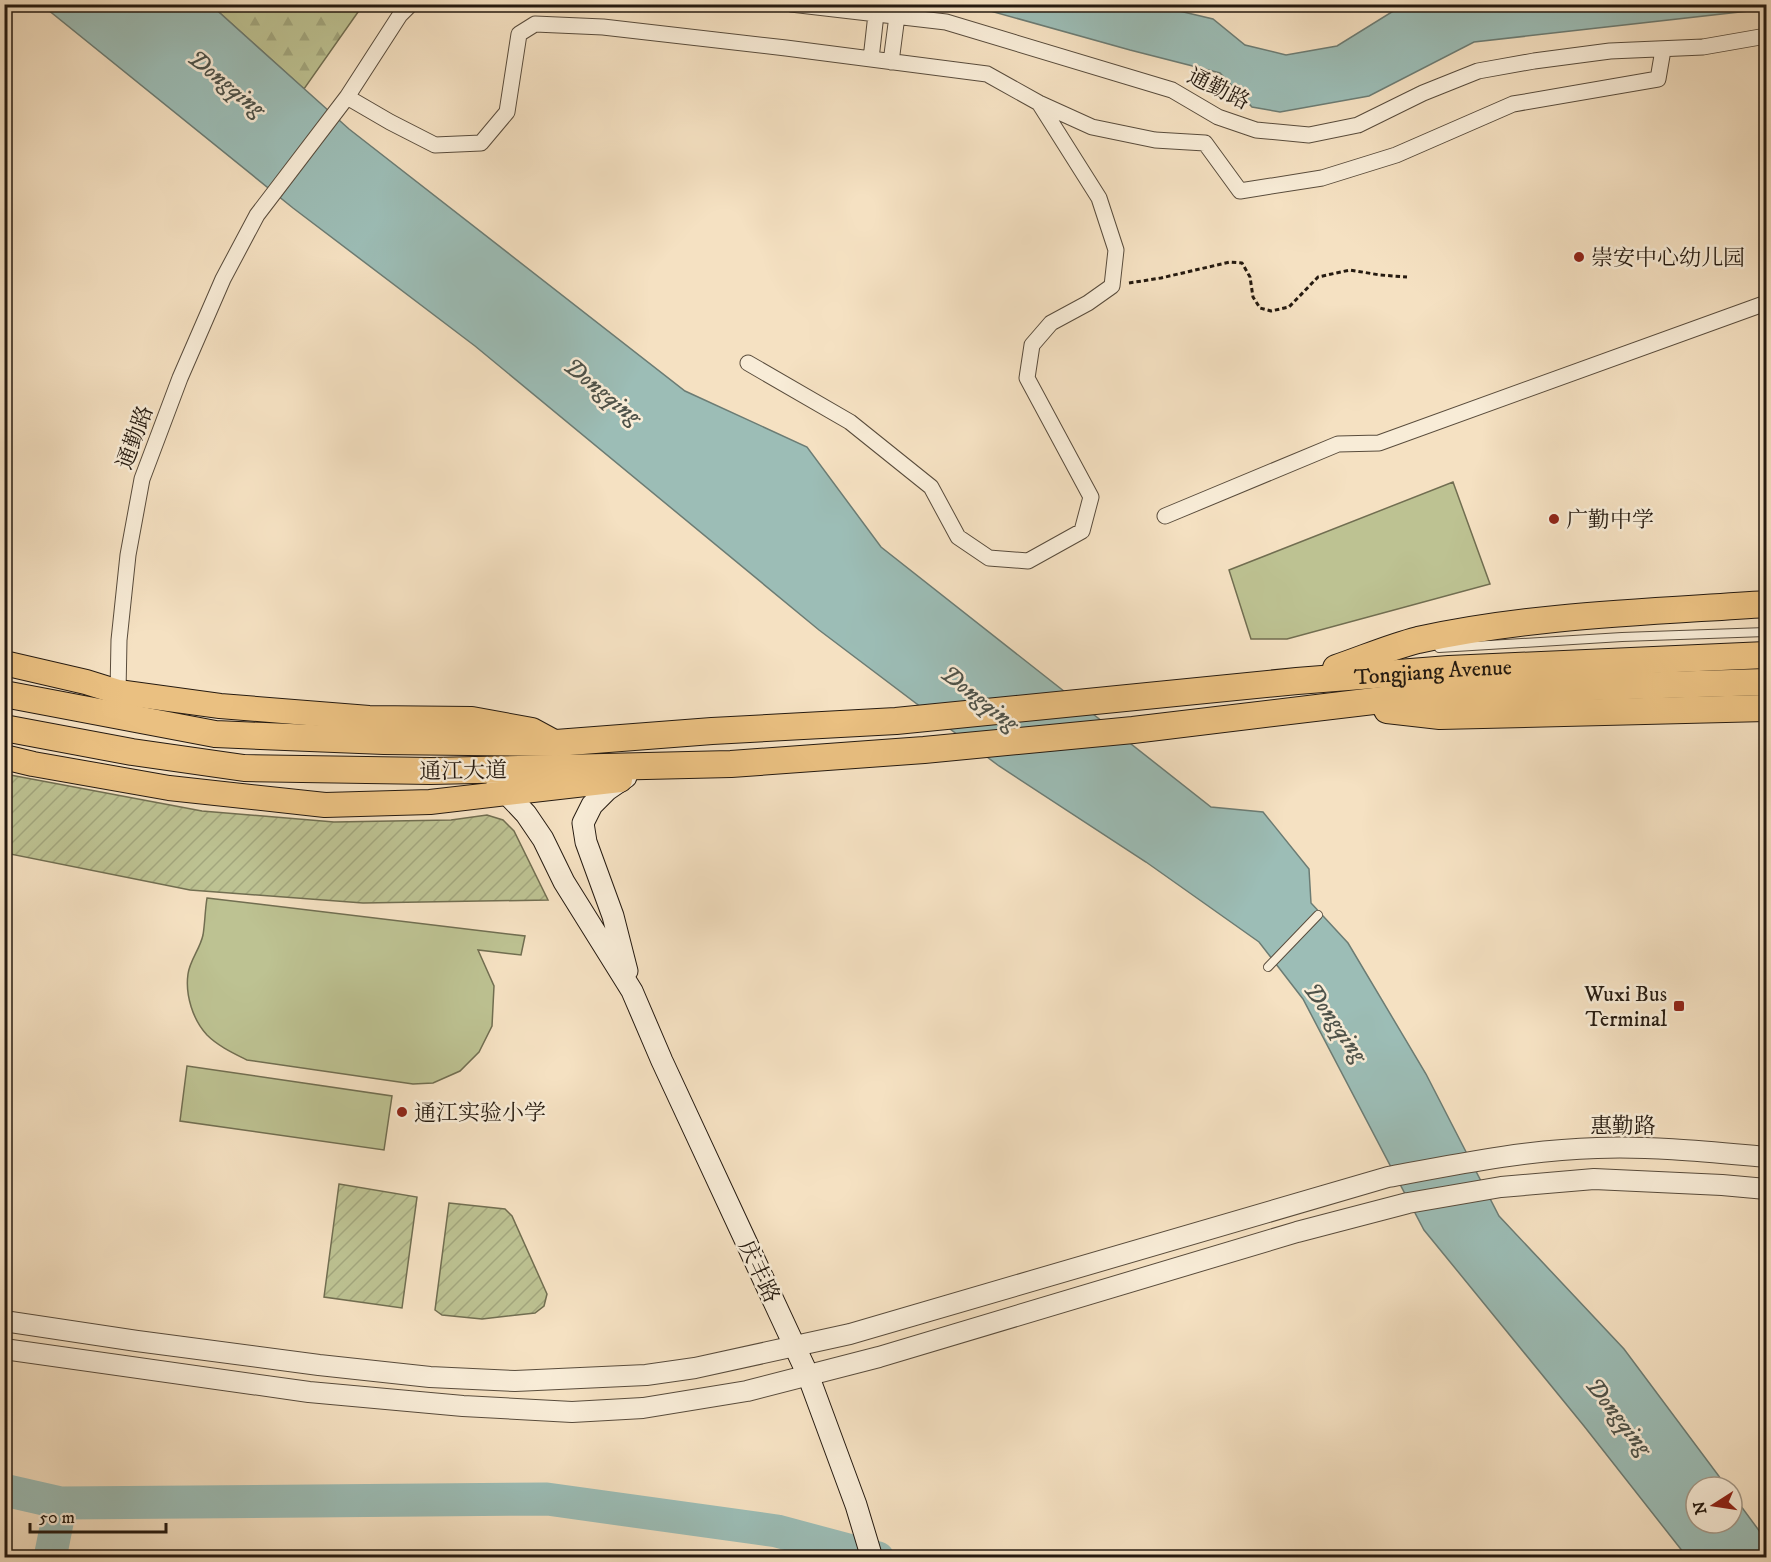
<svg xmlns="http://www.w3.org/2000/svg" width="1771" height="1562" font-family="'IM FELL DW Pica','Noto Serif SC',serif">
<style>
.forest{fill:url(#forest-firs);stroke:#716e51;stroke-width:1.5}
.garden{fill:url(#garden-furrows);stroke:#716e51;stroke-width:1.5}
.pitch{fill:#bdc292;stroke:#716e51;stroke-width:1.5}
.water{fill:#9cbdb6;stroke:#6c7c74;stroke-width:1.5}
.lines{fill:none;stroke-linecap:round;stroke-linejoin:round}
.river{stroke:#9cbdb6;stroke-width:33}
.service-casing{stroke:#594c3c;stroke-width:10}
.minor-casing{stroke:#594c3c;stroke-width:17}
.tertiary-casing{stroke:#594c3c;stroke-width:22}
.secondary-casing{stroke:#251a10;stroke-width:23}
.primary-casing{stroke:#251a10;stroke-width:26}
.trunk-casing{stroke:#251a10;stroke-width:28}
.path{stroke:#251a10;stroke-width:3;stroke-dasharray:4.5 3;stroke-linecap:butt}
.service{stroke:#f8ecd7;stroke-width:8}
.minor{stroke:#f8ecd7;stroke-width:15}
.tertiary{stroke:#f8ecd7;stroke-width:20}
.secondary{stroke:#f8ecd7;stroke-width:21}
.primary{stroke:#eac081;stroke-width:24}
.trunk{stroke:#eac081;stroke-width:26}
.poi-dot{fill:#8f2418;stroke:#f8ecd7;stroke-width:2}
.labels{text-anchor:middle;stroke-width:5;stroke-linejoin:round;paint-order:stroke}
.street-label{font-size:22px;fill:#251a10;stroke:#f8ecd7}
.poi-label{font-size:22px;fill:#251a10;stroke:#f8ecd7;text-anchor:start}
.water-label{font-size:24px;font-style:italic;fill:#4f534a;stroke:#f8ecd7}
</style>
<defs>
<pattern id="forest-firs" width="22" height="20" patternUnits="userSpaceOnUse" patternTransform="scale(1.5)"><rect width="22" height="20" fill="#bdc292"/><path d="M5 1l3.5 6h-7zM16 11l3.5 6h-7z" fill="#a2a67d"/></pattern>
<pattern id="garden-furrows" width="10" height="10" patternUnits="userSpaceOnUse" patternTransform="scale(1.5)"><rect width="10" height="10" fill="#bdc292"/><path d="M-1 1l2-2M0 10L10 0M9 11l2-2" fill="none" stroke="#a2a67d"/></pattern>
</defs>
<rect width="100%" height="100%" fill="#f5e1c2"/>
<filter id="stains"><feTurbulence type="fractalNoise" baseFrequency=".00333" numOctaves="4"/><feColorMatrix values="0 0 0 0 .2 0 0 0 0 .09 0 0 0 0 .02 0 0 0 .5 -.17"/></filter>
<radialGradient id="worn" r=".72"><stop offset=".6" stop-color="#630" stop-opacity="0"/><stop offset="1" stop-color="#630" stop-opacity=".3"/></radialGradient>
<!-- forest -->
<path class="forest" d="M 211,5 L 363,5 L 304,89 Z"/>
<!-- garden -->
<path class="garden" d="M 5,774 L 202,811 L 334,822 L 451,820 L 487,815 L 503,820 L 514,831 L 548,900 L 363,903 L 190,890 L 5,853 Z
M 339,1184 L 417,1197 L 402,1308 L 324,1297 Z
M 449,1203 L 505,1209 L 512,1216 L 547,1294 L 544,1306 L 535,1313 L 482,1319 L 442,1315 L 435,1310 Z"/>
<!-- pitch -->
<path class="pitch" d="M 1453,482 L 1490,584 L 1287,639 L 1251,639 L 1229,570 Z
M 207,898 L 525,936 L 521,955 L 478,950 L 494,986 L 492,1026 L 479,1052 L 460,1071 L 433,1083 L 413,1084 L 247,1060 C 233,1053 218,1046 207,1035 C 193,1020 185,995 188,974 C 190,960 200,949 203,935 C 205,923 205,910 207,898 Z
M 187,1066 L 392,1096 L 384,1150 L 180,1121 Z"/>
<!-- water -->
<path class="water" d="M 1766,4 L 1766,9 L 1474,42 L 1369,96 L 1280,112 L 1252,107 L 1220,73 L 1130,50 L 969,5 L 1154,5 L 1213,19 L 1245,45 L 1286,55 L 1337,46 L 1403,5 Z
M 42,5 L 211,5 L 349,129 L 685,391 L 807,447 L 881,547 L 1211,807 L 1263,812 L 1309,869 L 1311,903 L 1348,943 L 1426,1074 L 1499,1216 L 1624,1349 L 1727,1487 L 1696,1487 L 1696,1523 L 1732,1523 L 1732,1494 L 1766,1540 L 1766,1557 L 1687,1557 L 1584,1426 L 1424,1230 L 1303,999 L 1259,942 L 1146,862 L 999,766 L 819,630 L 475,346 L 293,208 Z"/>
<g class="lines">
<!-- river -->
<path class="river" d="M 4,1490 L 61,1503 L 547,1499 L 777,1531 L 878,1558
M 50,1558 L 61,1503"/>
<!-- service casing -->
<g class="service-casing">
<path id="service" d="M 1439,648 L 1622,637 L 1766,632
M 1268,967 L 1318,915"/>
</g>
<!-- minor casing -->
<g class="minor-casing">
<path id="minor" d="M 791,4 L 946,22 L 1172,90 L 1218,117 L 1256,130 L 1309,135 L 1358,125 L 1423,93 L 1478,71 L 1534,61 L 1610,51 L 1703,47 L 1766,36
M 871,59 L 876,14
M 891,62 L 897,16
M 347,97 L 390,122 L 435,145 L 481,143 L 507,112 L 519,34 L 535,24 L 603,27 L 786,48 L 987,74 L 1039,103 L 1092,127 L 1155,140 L 1205,143 L 1240,191 L 1322,178 L 1396,155 L 1513,104 L 1658,79 L 1663,50
M 748,363 L 850,422 L 931,487 L 958,537 L 989,558 L 1028,561 L 1082,531 L 1091,497 L 1027,378 L 1032,345 L 1051,323 L 1088,303 L 1112,286 L 1116,250 L 1099,198 L 1039,103
M 1165,516 L 1338,444 L 1379,443 L 1766,303
M 118,692 L 119,640 L 128,555 L 142,479 L 180,378 L 223,279 L 257,215 L 347,97 L 400,15 L 411,4"/>
</g>
<!-- tertiary casing -->
<g class="tertiary-casing">
<path id="tertiary" d="M 4,1321 L 137,1341 L 319,1365 L 430,1377 L 515,1381 L 646,1375 L 695,1368 L 850,1334 L 1388,1177 C 1458,1164 1526,1150 1597,1148 C 1654,1146 1710,1152 1766,1157
M 4,1349 L 309,1392 L 463,1406 L 572,1412 L 643,1408 L 747,1391 L 879,1357 L 1297,1232 L 1408,1203 L 1501,1187 L 1594,1179 L 1722,1185 L 1766,1189"/>
</g>
<!-- secondary casing -->
<g class="secondary-casing">
<path id="secondary" d="M 626,777 L 607,790 L 592,805 L 583,823 L 586,842 L 613,916 L 627,971
M 496,788 L 507,794 L 526,814 L 543,839 L 564,882 L 632,991 L 662,1061 L 808,1375 L 856,1505 L 872,1558"/>
</g>
<!-- primary casing -->
<g class="primary-casing">
<path id="primary" d="M 4,663 L 86,682 L 118,692 L 220,706 L 369,718 L 472,719 L 532,730 L 556,743
M 4,757 L 33,764 L 169,788 L 325,805 L 430,802 L 620,780"/>
</g>
<!-- trunk casing -->
<g class="trunk-casing">
<g id="trunk">
<path d="M 1336,668 C 1363,659 1390,647 1418,640 C 1532,615 1650,612 1766,604"/>
<path id="s1" d="M 4,694 L 215,734 L 384,741 L 556,743 L 712,731 L 896,721 L 1297,681 L 1449,669 L 1766,655"/>
<path d="M 1387,710 L 1440,716 L 1766,708"/>
<path d="M 4,728 L 132,752 L 244,768 L 431,771 L 731,764 L 924,750 L 1133,730 L 1457,691 L 1766,682"/>
</g>
</g>
<!-- path -->
<path class="path" d="M 1129,283 L 1161,278 L 1230,262 L 1242,263 L 1250,277 L 1253,297 L 1260,308 L 1271,311 L 1289,307 L 1318,277 L 1350,270 L 1380,275 L 1407,277"/>
<!-- service -->
<use href="#service" class="service"/>
<!-- minor -->
<use href="#minor" class="minor"/>
<!-- tertiary -->
<use href="#tertiary" class="tertiary"/>
<!-- secondary -->
<use href="#secondary" class="secondary"/>
<!-- primary -->
<use href="#primary" class="primary"/>
<!-- trunk -->
<use href="#trunk" class="trunk"/>
</g>
<!-- markers -->
<g class="poi-dot">
<circle cx="1579" cy="257" r="6"/>
<circle cx="1554" cy="519" r="6"/>
<rect x="1673" y="1000" width="12" height="12" rx="3"/>
<circle cx="402" cy="1112" r="6"/>
</g>
<g class="labels">
<!-- street labels -->
<g class="street-label">
<text transform="translate(1219 88) rotate(26)" y="8">通勤路</text>
<text transform="translate(134 437) rotate(-70)" y="8">通勤路</text>
<text dy="8" stroke="none"><textPath href="#s1" startOffset="1436">Tongjiang Avenue</textPath></text>
<text transform="translate(463 770) rotate(-1)" y="8">通江大道</text>
<text x="1623" y="1133">惠勤路</text>
<text transform="translate(760 1271) rotate(65)" y="8">庆丰路</text>
</g>
<!-- poi labels -->
<g class="poi-label">
<text x="1591" y="265">崇安中心幼儿园</text>
<text x="1566" y="527">广勤中学</text>
<text x="1667" y="1001" text-anchor="end">Wuxi Bus<tspan x="1667" dy="25">Terminal</tspan></text>
<text x="414" y="1120">通江实验小学</text>
</g>
<!-- water labels -->
<g class="water-label">
<text transform="translate(227 83) rotate(39)" y="8">Dongqing</text>
<text transform="translate(603 391) rotate(39)" y="8">Dongqing</text>
<text transform="translate(980 698) rotate(38)" y="8">Dongqing</text>
<text transform="translate(1336 1022) rotate(55)" y="8">Dongqing</text>
<text transform="translate(1619 1416) rotate(52)" y="8">Dongqing</text>
</g>
</g>
<!-- margin -->
<rect width="1771" height="1562" fill="none" stroke="#f5e1c2" stroke-width="24"/>
<rect x="6" y="6" width="1759" height="1550" fill="none" stroke="#251a10" stroke-width="3"/>
<rect x="12" y="12" width="1747" height="1538" fill="none" stroke="#251a10" stroke-width="1.5"/>
<!-- north arrow -->
<g transform="translate(1714 1505) rotate(258)"><circle r="28" fill="#f8ecd7" stroke="#a49887" stroke-width="1.5"/>
<path d="M0-4.5L10 22L0 15L-10 22Z" fill="#8f2418"/>
<text y="-9" font-size="16" font-weight="bold" text-anchor="middle" fill="#251a10">N</text>
</g>
<!-- scale -->
<path d="M30 1523v9h136v-9" fill="none" stroke="#251a10" stroke-width="3"/>
<text x="39" y="1523" font-size="18" fill="#251a10" stroke="#f8ecd7" stroke-width="4.5" paint-order="stroke">50 m</text>
<rect width="100%" height="100%" filter="url(#stains)"/>
<rect width="100%" height="100%" fill="url(#worn)"/>
</svg>
